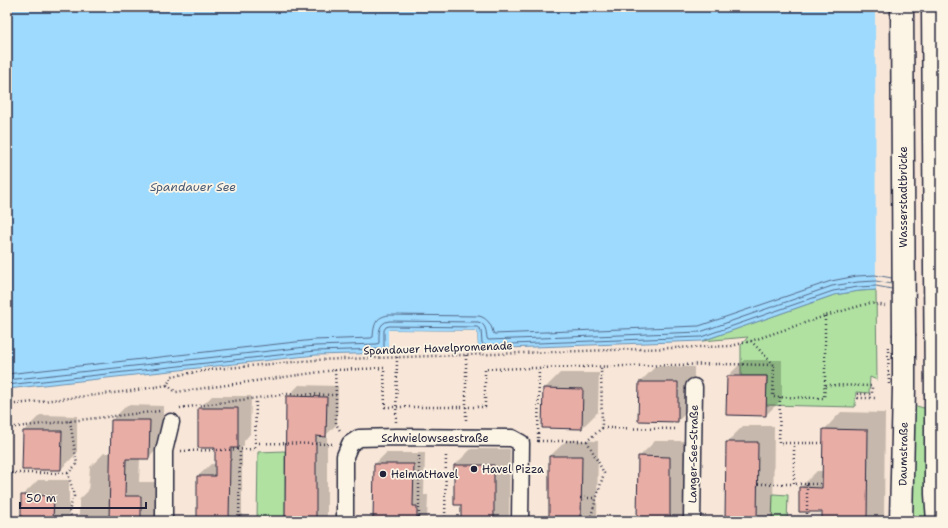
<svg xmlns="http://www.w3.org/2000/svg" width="948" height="528" font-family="'Shantell Sans',sans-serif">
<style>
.green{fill:#b0e1a1;stroke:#69826e}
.water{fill:#9ed9fe;stroke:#6c90b0}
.pier{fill:#f8e7d8}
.shadow{fill:#0003}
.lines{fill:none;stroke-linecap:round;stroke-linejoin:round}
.shore{stroke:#546b89;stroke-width:1}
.building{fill:#e8aea6;stroke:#22223b}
.street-casing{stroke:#22223b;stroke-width:19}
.secondary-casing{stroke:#22223b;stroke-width:25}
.path{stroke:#22223b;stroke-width:2.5;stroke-dasharray:1 3;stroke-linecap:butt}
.street{stroke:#fcf5e5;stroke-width:16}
.secondary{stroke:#fcf5e5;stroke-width:22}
.secondary-bridge-casing{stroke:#22223b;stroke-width:25;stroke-linecap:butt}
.path-bridge{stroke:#22223b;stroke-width:2.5;stroke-dasharray:1 3;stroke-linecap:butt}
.secondary-bridge{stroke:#fcf5e5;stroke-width:22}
.poi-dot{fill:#22223b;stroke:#fcf5e5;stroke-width:1.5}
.labels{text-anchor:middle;stroke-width:3.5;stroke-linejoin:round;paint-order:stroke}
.street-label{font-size:11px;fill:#22223b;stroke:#fcf5e5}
.poi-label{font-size:11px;fill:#22223b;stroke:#fcf5e5;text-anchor:start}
.water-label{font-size:12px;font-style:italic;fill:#475976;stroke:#fcf5e5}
</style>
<rect width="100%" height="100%" fill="#f8e7d8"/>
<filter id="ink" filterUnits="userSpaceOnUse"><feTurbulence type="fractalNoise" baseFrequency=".025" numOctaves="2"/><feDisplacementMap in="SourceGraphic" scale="8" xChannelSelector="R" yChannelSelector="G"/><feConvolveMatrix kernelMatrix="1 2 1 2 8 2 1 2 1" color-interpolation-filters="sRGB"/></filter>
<g filter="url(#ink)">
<!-- green -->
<path class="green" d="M 876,290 L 877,380 L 870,377 L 869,393 L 856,392 L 855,407 L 766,405 L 767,376 L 741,376 L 741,345 L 748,337 L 702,341 L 834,295 L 859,291 Z
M 913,405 L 931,410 L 933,521 L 909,521 Z
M 285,451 L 285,521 L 257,521 L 258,452 Z
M 773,494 L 788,495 L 787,521 L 772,521 Z"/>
<!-- water -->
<path class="water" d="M 7,7 L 941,7 L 876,290 L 859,291 L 834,295 L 702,341 L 478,349 L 477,331 L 389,330 L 388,353 L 316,355 L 7,389 Z"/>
<!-- pier -->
<path class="pier" d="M 875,7 L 941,7 L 941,305 L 876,292 Z
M 388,330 L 477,331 L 478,351 L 476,349 L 475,333 L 390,332 L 390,353 L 388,355 Z"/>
<!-- shadow -->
<path class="shadow" d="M 744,360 L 782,360 L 782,399 L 766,415 L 727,414 L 728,376 Z
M 656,366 L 694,367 L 694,405 L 678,421 L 640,382 Z
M 560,373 L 599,373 L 598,412 L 582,428 L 543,427 L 544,389 Z
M 299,385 L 338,386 L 337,424 L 327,434 L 327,521 L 286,521 L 287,397 Z
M 212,396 L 251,396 L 250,434 L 244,441 L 244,446 L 242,447 L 242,521 L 198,521 L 198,476 L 211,464 L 216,464 L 216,447 L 199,409 Z
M 127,405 L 164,406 L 163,444 L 148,458 L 140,458 L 139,482 L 156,482 L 155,521 L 79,521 L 79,500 L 88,491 L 90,467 L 104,453 L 111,453 L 112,420 Z
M 841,412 L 885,413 L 884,521 L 823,521 L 823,511 L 800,488 L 817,471 L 824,471 L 824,430 Z
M 40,415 L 77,416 L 77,453 L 61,469 L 24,431 Z
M 743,426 L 774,426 L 773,521 L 726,521 L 727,442 Z
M 567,440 L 598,441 L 597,521 L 550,521 L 550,456 Z
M 655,441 L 686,441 L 685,521 L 638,521 L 639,457 Z
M 471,449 L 510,449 L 509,521 L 462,521 L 462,504 L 455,465 Z
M 386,453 L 425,453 L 424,495 L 428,495 L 427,521 L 374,521 L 375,464 Z
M 38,480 L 69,480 L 69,521 L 22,521 L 22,496 Z"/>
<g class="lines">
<!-- shore -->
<path class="shore" d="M 7,374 L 314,340 L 371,338 L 373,337 C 374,325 375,317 389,315 L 479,316 C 487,318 491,324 493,332 L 494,334 L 699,326 L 831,281 L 857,276 L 875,275 L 892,278
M 7,380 L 315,346 L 377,344 L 379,343 C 379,333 378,323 389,321 L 478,322 C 486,324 486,331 487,338 L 488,340 L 700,332 L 832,286 L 858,282 L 876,281 L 892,284
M 7,385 L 315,351 L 382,349 L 384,348 L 384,330 L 386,327 L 389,326 L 477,327 L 481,330 L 482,343 L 484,345 L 701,337 L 833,291 L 858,287 L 876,286 L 892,289"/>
</g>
<!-- building -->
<path class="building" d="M 727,376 L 767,376 L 766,416 L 726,415 Z
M 639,382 L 678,382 L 678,422 L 638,421 Z
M 543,388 L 583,389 L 582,429 L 542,428 Z
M 286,396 L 327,397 L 326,437 L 316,436 L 316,521 L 285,521 Z
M 198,408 L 238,408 L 238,448 L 231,448 L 231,460 L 230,460 L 229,521 L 197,521 L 197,476 L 215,476 L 215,448 L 198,448 Z
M 111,420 L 150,420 L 149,459 L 126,459 L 125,496 L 141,496 L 141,521 L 109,521 Z
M 823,429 L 868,430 L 867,521 L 822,521 L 822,512 L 799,512 L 799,487 L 822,488 Z
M 23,431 L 62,431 L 61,470 L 22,470 Z
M 726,442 L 758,442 L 757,521 L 725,521 Z
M 549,456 L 582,456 L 581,521 L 549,521 Z
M 638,456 L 670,457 L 670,521 L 637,521 Z
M 374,464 L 414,464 L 413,506 L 417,506 L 417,521 L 373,521 Z
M 454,465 L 494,465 L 494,521 L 461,521 L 461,505 L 454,505 Z
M 21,495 L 54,496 L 53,521 L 21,521 Z"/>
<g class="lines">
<!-- street casing -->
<g class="street-casing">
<path id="street" d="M 164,521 L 164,451 L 171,422
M 345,521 L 345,456 L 350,444 L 359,438 L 396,437 L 512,438 L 521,443 L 520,521
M 692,521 L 694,387"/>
</g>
<!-- secondary casing -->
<g class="secondary-casing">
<path id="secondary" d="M 936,396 L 936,494 L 938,521
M 901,521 L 904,388 L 904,336"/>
</g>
<!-- path -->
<path class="path" d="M 751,341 L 774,365
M 466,355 L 466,422
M 335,370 L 384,368 L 385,407 L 485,407 L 485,369 L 721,364 L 774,365 L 773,397 L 824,398 L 825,385 L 872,386 L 872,394 L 858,394 L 858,398 L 875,398
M 167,385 L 176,392 L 335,370 L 336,395 L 336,424 L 341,432
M 825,385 L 825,316
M 780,397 L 779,443 L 794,443 L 794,484 L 807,484 L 807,521
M 7,405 L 131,391 L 167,385 L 172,376 L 216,369 L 315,360 L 731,346 L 751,341 L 825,316 L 870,303 L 885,306
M 180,408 L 287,394 L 336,395
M 70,421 L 77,464 L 68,473 L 74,496 L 69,511 L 73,521
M 396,422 L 397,357
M 7,428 L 160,411
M 602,428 L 678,429
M 537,441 L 538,441 L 539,367
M 538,441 L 587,441 L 602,428 L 601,366
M 587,441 L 604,473 L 591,516 L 592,521
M 255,443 L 333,444
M 794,443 L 823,443
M 181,451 L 255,449 L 256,399
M 7,473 L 68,473
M 758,484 L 794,484
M 807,484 L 822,484
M 580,498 L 596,498
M 239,521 L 240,450
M 419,521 L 419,454
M 445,521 L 446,454"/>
<!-- street -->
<use href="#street" class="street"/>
<!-- secondary -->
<use href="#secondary" class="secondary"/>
<!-- secondary-bridge casing -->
<g class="secondary-bridge-casing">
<path id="secondary-bridge" d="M 902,7 L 904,336
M 933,7 L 936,396"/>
</g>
<!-- path-bridge -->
<path class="path-bridge" d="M 888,347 L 889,384"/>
<!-- secondary-bridge -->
<use href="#secondary-bridge" class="secondary-bridge"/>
</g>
</g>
<!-- markers -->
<g class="poi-dot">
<circle cx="474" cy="469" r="4"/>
<circle cx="383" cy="474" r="4"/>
</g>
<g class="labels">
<!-- street labels -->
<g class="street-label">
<text transform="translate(903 197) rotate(-90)" y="4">Wasserstadtbrücke</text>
<text transform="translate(438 348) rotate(-2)" y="4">Spandauer Havelpromenade</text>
<text x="435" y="442">Schwielowseestraße</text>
<text transform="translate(693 454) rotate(-89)" y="4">Langer-See-Straße</text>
<text transform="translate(903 454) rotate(-89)" y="4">Daumstraße</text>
</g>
<!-- poi labels -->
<g class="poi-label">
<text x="482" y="473">Havel Pizza</text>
<text x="391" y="478">HeimatHavel</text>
</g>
<!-- water labels -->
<g class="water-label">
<text x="193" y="191">Spandauer See</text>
</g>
</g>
<!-- margin -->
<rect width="948" height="528" fill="none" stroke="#fcf5e5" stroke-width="24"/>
<rect x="12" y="12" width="924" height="504" fill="none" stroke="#22223b" stroke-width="1.5" filter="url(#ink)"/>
<!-- scale -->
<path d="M20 502v6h126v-6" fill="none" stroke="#22223b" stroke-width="2"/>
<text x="26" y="502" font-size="12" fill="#22223b" stroke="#fcf5e5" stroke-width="3" paint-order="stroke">50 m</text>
</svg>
